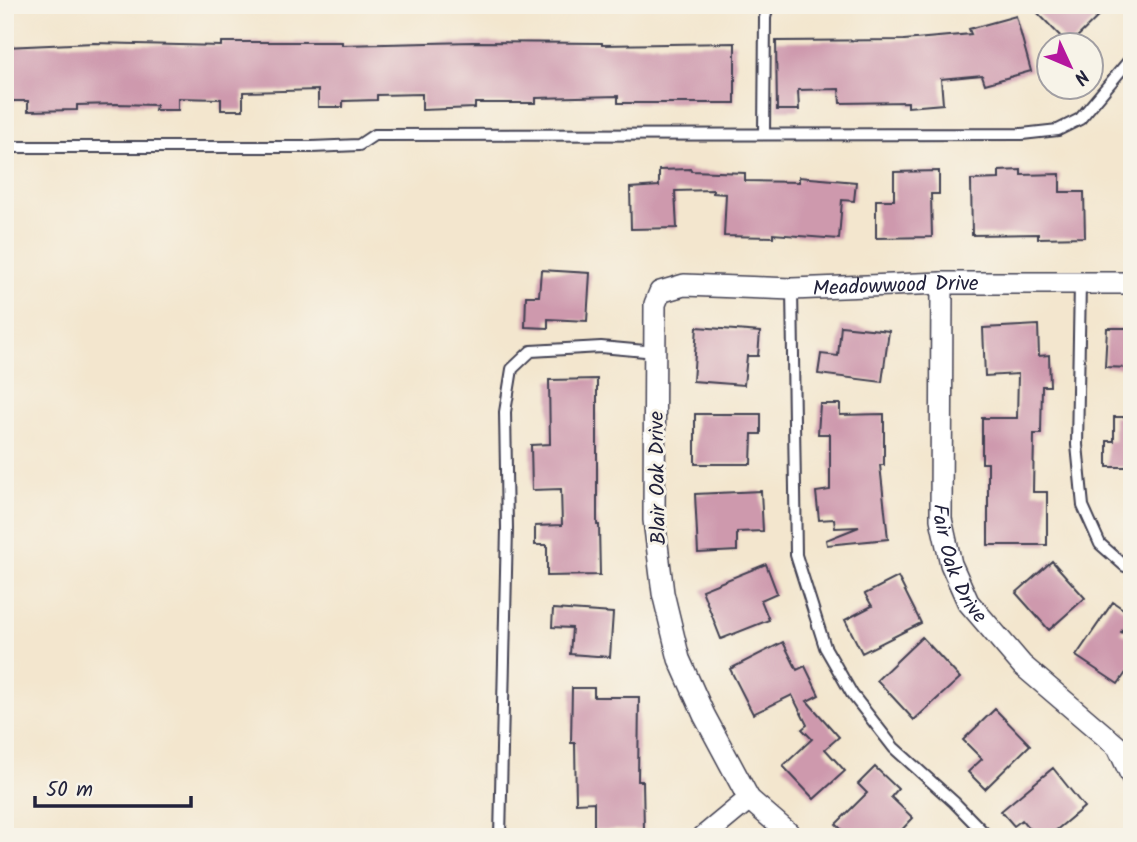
<svg xmlns="http://www.w3.org/2000/svg" width="1137" height="842" font-family="Kalam,sans-serif">
<style>
.building{fill:#ce99ad}
.lines{fill:none;stroke-linecap:round;stroke-linejoin:round}
.lane-casing{stroke:#413f51;stroke-width:14}
.street-casing{stroke:#413f51;stroke-width:24}
.lane{stroke:#fff;stroke-width:10}
.street{stroke:#fff;stroke-width:21}
.labels{text-anchor:middle;stroke-width:6;stroke-linejoin:round;paint-order:stroke}
.street-label{font-size:21px;fill:#22223b;stroke:#f7f3e8}
</style>
<rect width="100%" height="100%" fill="#f7f3e8"/>
<filter id="ink" filterUnits="userSpaceOnUse"><feTurbulence type="fractalNoise" baseFrequency=".0143" numOctaves="2"/><feDisplacementMap in="SourceGraphic" scale="14" xChannelSelector="R" yChannelSelector="G"/><feConvolveMatrix kernelMatrix="1 2 1 2 8 2 1 2 1" color-interpolation-filters="sRGB"/></filter>
<filter id="wash" filterUnits="userSpaceOnUse"><feTurbulence type="fractalNoise" baseFrequency=".00686" numOctaves="4" result="noise"/><feDisplacementMap in="SourceGraphic" scale="28" xChannelSelector="R" yChannelSelector="G"/><feGaussianBlur stdDeviation="1.57" result="paint"/><feColorMatrix in="noise" values="0 0 0 0 0 0 0 0 0 0 0 0 0 0 0 0 0 1.4 0 .05"/><feComposite in="paint" operator="in"/></filter>
<g filter="url(#wash)">
<rect width="100%" height="100%" fill="#f3e6ce"/>
<g id="blocks">
<!-- building -->
<path class="building" d="M 1030,5 L 1110,5 L 1069,45 Z
M 1016,16 L 1031,71 L 985,84 L 982,75 L 941,79 L 943,104 L 908,107 L 908,102 L 840,103 L 839,89 L 798,90 L 799,110 L 777,110 L 776,41 L 904,40 L 971,34 L 969,29 Z
M 221,42 L 342,42 L 342,45 L 473,42 L 602,43 L 602,45 L 735,43 L 735,103 L 618,103 L 618,96 L 536,98 L 536,103 L 475,103 L 475,108 L 422,110 L 422,94 L 377,95 L 377,100 L 343,101 L 343,107 L 318,107 L 318,90 L 243,92 L 243,110 L 221,110 L 221,99 L 178,98 L 178,110 L 155,110 L 156,105 L 116,104 L 77,105 L 77,110 L 28,111 L 28,101 L 5,101 L 5,47 L 94,43 L 221,46 Z
M 690,169 L 691,171 L 745,173 L 745,181 L 799,182 L 799,177 L 856,182 L 854,201 L 842,200 L 839,239 L 773,234 L 773,237 L 724,236 L 726,194 L 713,193 L 713,190 L 675,191 L 677,228 L 631,229 L 630,188 L 659,186 L 659,170 Z
M 1021,170 L 1021,175 L 1060,174 L 1060,192 L 1084,192 L 1085,237 L 1038,238 L 1038,234 L 972,235 L 971,180 L 999,179 L 999,171 Z
M 939,171 L 939,194 L 931,194 L 932,237 L 876,238 L 876,200 L 894,200 L 894,172 Z
M 541,270 L 590,273 L 587,321 L 548,319 L 548,328 L 525,327 L 526,296 L 539,296 Z
M 1038,325 L 1039,356 L 1049,355 L 1050,386 L 1042,386 L 1041,434 L 1034,434 L 1033,492 L 1047,492 L 1047,545 L 988,545 L 988,463 L 982,463 L 982,418 L 1017,418 L 1018,374 L 985,376 L 983,328 Z
M 841,326 L 889,331 L 882,382 L 818,374 L 821,354 L 838,356 Z
M 697,327 L 760,332 L 758,356 L 747,356 L 744,385 L 693,381 Z
M 1107,328 L 1132,328 L 1132,368 L 1105,367 Z
M 597,379 L 597,525 L 599,525 L 600,575 L 547,576 L 547,545 L 535,545 L 535,526 L 562,525 L 561,489 L 532,490 L 531,445 L 550,444 L 549,380 Z
M 820,404 L 840,404 L 840,415 L 884,414 L 884,465 L 880,465 L 888,539 L 827,545 L 826,540 L 859,527 L 835,528 L 834,519 L 819,520 L 816,492 L 830,490 L 830,434 L 818,434 Z
M 695,414 L 761,414 L 761,434 L 752,434 L 751,464 L 695,464 Z
M 1114,417 L 1132,417 L 1132,467 L 1107,467 L 1107,441 L 1114,441 Z
M 761,491 L 763,531 L 737,532 L 737,551 L 698,553 L 695,494 Z
M 1052,561 L 1085,598 L 1049,630 L 1016,593 Z
M 766,564 L 777,593 L 761,600 L 769,620 L 721,639 L 702,590 Z
M 898,577 L 921,623 L 862,653 L 845,620 L 872,606 L 865,594 Z
M 1113,602 L 1132,615 L 1121,632 L 1132,639 L 1132,664 L 1118,684 L 1076,656 Z
M 553,609 L 613,613 L 610,657 L 570,654 L 572,628 L 552,627 Z
M 922,637 L 960,678 L 914,720 L 877,680 Z
M 783,642 L 797,670 L 805,666 L 819,695 L 807,701 L 839,737 L 825,749 L 845,771 L 814,799 L 783,766 L 812,739 L 802,729 L 807,725 L 792,695 L 753,714 L 730,669 Z
M 572,688 L 594,688 L 594,697 L 639,697 L 638,781 L 643,781 L 644,830 L 594,830 L 594,802 L 576,803 L 575,743 L 571,743 Z
M 995,709 L 1030,745 L 985,789 L 968,772 L 982,759 L 963,740 Z
M 875,767 L 898,789 L 891,797 L 913,818 L 895,837 L 849,837 L 836,824 L 867,793 L 858,784 Z
M 1053,768 L 1084,807 L 1048,837 L 1036,837 L 1022,820 L 1014,826 L 1001,811 Z"/>
</g>
</g>
<g filter="url(#ink)">
<use href="#blocks" fill-opacity="0" stroke="#413f51" stroke-width="2"/>
<g class="lines">
<!-- lane casing -->
<g class="lane-casing">
<path id="lane" d="M 764,134 L 765,18 L 768,5
M 5,147 L 312,147 L 359,145 L 374,135 L 1022,134 L 1058,130 L 1080,119 L 1132,57
M 1080,283 L 1077,445 L 1083,506 L 1100,544 L 1125,566 L 1132,568
M 792,289 L 796,555 L 825,647 L 852,694 L 894,748 L 954,802 L 988,837
M 500,837 L 507,528 L 505,412 L 512,369 L 531,351 L 601,347 L 656,352"/>
</g>
<!-- street casing -->
<g class="street-casing">
<g id="street">
<path id="s1" d="M 942,283 L 941,519 L 951,564 L 968,602 L 1022,665 L 1118,747 L 1132,777"/>
<path d="M 703,837 L 749,799"/>
<path id="s2" d="M 793,837 L 749,799 L 704,715 L 679,659 L 663,593 L 654,520 L 655,304 L 660,292 L 684,285 L 792,289 L 942,283 L 1132,283"/>
</g>
</g>
<!-- lane -->
<use href="#lane" class="lane"/>
<!-- street -->
<use href="#street" class="street"/>
</g>
</g>
<g class="labels">
<!-- street labels -->
<g class="street-label">
<text dy="7" stroke="none"><textPath href="#s2" startOffset="822">Meadowwood Drive</textPath></text>
<text transform="translate(657 478) rotate(-91)" y="7">Blair Oak Drive</text>
<text dy="7" stroke="none"><textPath href="#s1" startOffset="284">Fair Oak Drive</textPath></text>
</g>
</g>
<!-- margin -->
<rect width="1137" height="842" fill="none" stroke="#f7f3e8" stroke-width="28"/>
<!-- north arrow -->
<g transform="translate(1070 66) rotate(134)"><circle r="33" fill="#f7f3e8" stroke="#a29fa3" stroke-width="2"/>
<path d="M0-5L12 26L0 18L-12 26Z" fill="#b5179e"/>
<text y="-10" font-size="19" font-weight="bold" text-anchor="middle" fill="#22223b">N</text>
</g>
<!-- scale -->
<path d="M35 796v10h156v-10" fill="none" stroke="#22223b" stroke-width="3.5"/>
<text x="46" y="796" font-size="21" fill="#22223b" stroke="#f7f3e8" stroke-width="5" paint-order="stroke">50 m</text>
</svg>
